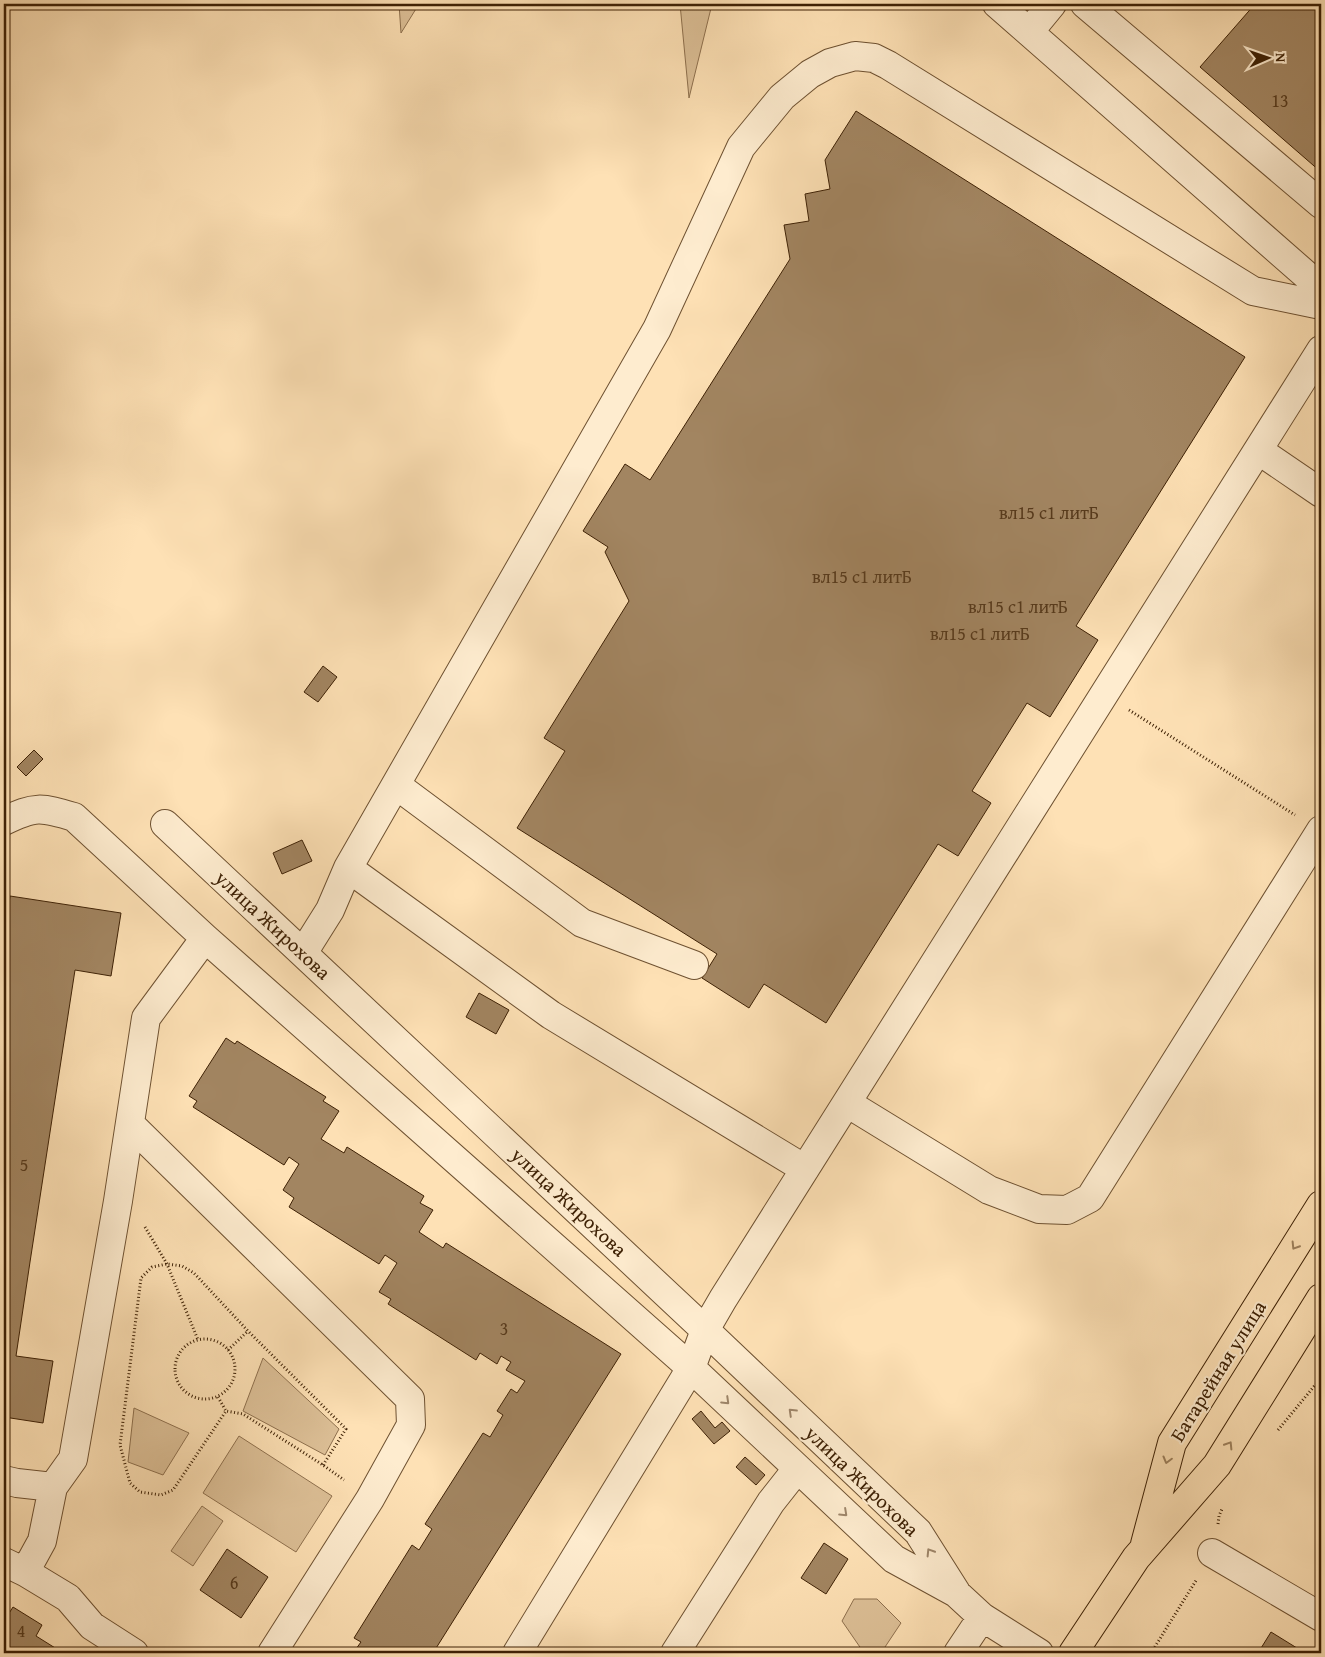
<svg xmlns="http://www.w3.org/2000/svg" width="1325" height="1657" font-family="'Gentium Book Plus',serif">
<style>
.green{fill:#ddc097;stroke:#8e704e}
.building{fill:#a28561;stroke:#3e2105}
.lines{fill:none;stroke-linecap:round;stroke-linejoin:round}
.minor-casing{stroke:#6e5131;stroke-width:30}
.major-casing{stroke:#3e2105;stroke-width:30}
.path{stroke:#3e2105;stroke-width:3;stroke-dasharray:1 2.5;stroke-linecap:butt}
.minor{stroke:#feeccf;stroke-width:28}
.major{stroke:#fee1b5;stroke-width:28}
.oneway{stroke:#9e815d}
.oneway2{stroke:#9e866a}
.labels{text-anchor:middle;stroke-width:4;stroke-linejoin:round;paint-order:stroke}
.number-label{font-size:18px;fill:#573a1c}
.street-label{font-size:20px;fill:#3e2105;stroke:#feeccf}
</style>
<rect width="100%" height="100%" fill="#fee1b5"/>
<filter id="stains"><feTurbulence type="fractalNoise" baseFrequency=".004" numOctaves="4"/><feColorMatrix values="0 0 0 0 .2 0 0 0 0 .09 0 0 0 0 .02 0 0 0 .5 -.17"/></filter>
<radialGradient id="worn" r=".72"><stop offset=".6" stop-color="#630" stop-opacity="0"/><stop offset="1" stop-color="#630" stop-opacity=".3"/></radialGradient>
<!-- green -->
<path class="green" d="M 399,4 L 419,4 L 401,33 Z
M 680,4 L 712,4 L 689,98 Z
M 263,1358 L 339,1429 L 325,1455 L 243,1411 Z
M 134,1408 L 189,1433 L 163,1475 L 128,1462 Z
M 239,1436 L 332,1496 L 296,1552 L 203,1493 Z
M 202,1506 L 223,1521 L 193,1566 L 171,1551 Z
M 854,1599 L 877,1599 L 901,1623 L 881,1653 L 864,1653 L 842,1621 Z"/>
<!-- building -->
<path class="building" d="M 1255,4 L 1321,4 L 1321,172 L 1200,67 Z
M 856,111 L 1245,357 L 1076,626 L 1098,640 L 1050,717 L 1027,703 L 972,791 L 991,803 L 958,856 L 938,844 L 826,1023 L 764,984 L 749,1008 L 702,978 L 717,954 L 517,828 L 565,751 L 544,738 L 629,601 L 605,552 L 608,547 L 583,531 L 625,464 L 650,480 L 790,259 L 784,225 L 809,221 L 805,194 L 830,189 L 825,160 Z
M 323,666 L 337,677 L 318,702 L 304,692 Z
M 34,750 L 43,759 L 26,776 L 17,767 Z
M 302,840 L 312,861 L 282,874 L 273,853 Z
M 10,896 L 121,913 L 111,976 L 75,970 L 30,1262 L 16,1356 L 53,1361 L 43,1423 L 4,1417 L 4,935 Z
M 479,993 L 509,1010 L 496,1034 L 466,1017 Z
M 226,1038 L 235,1044 L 237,1041 L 326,1097 L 323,1101 L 339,1111 L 321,1139 L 344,1153 L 347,1147 L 424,1196 L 420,1203 L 433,1210 L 419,1232 L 443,1248 L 446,1243 L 621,1354 L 433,1653 L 353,1653 L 361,1642 L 354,1638 L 412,1545 L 419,1550 L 432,1529 L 425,1524 L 483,1433 L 490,1437 L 503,1415 L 497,1411 L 511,1389 L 517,1393 L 525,1381 L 506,1370 L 511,1362 L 501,1356 L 497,1364 L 480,1353 L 476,1360 L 388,1304 L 391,1299 L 379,1292 L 397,1263 L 385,1255 L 379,1264 L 289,1207 L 294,1198 L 283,1190 L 299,1164 L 289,1157 L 284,1165 L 193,1107 L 197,1101 L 189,1096 Z
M 701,1411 L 715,1428 L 722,1422 L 730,1431 L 714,1444 L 692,1419 Z
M 745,1457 L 765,1475 L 756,1485 L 736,1467 Z
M 824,1543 L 848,1559 L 826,1594 L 801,1578 Z
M 227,1549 L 268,1577 L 241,1618 L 200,1590 Z
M 13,1607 L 42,1625 L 36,1636 L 60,1651 L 58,1653 L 4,1653 L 4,1617 L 6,1618 Z
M 1271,1632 L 1305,1653 L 1258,1653 Z"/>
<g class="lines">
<!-- minor casing -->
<g class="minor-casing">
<path id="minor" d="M 997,4 L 1321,288
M 1085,4 L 1321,204
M 1029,32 L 1052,4
M 1258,450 L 1321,493
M 396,785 L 582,923 L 694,965
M 4,821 C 35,806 41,807 74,817 L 205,938 L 691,1368 L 894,1559 L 956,1593 L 982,1617 L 1039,1653
M 165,824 L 705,1330 L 918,1532 L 956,1592
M 348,868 L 551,1015 L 805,1169
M 303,953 L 330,910 L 348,868 L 657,329 L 741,147 L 782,97 L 810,74 L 830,63 L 855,56 L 874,58 L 888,65 L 1253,291 L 1321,305
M 847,1103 L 989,1190 L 1039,1209 L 1067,1210 L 1090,1198 L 1321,830
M 130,1124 L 410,1399 L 411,1425 L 370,1499 L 272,1653
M 4,1480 L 17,1483 L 53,1487
M 1212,1553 L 1321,1617
M 4,1562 L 25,1572 L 68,1598 L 92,1626 L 134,1653
M 25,1572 L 42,1541 L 53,1487 L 73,1459 L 118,1201 L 146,1018 L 205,938
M 517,1653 L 691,1368 L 705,1330 L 723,1299 L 1321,350
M 675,1653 L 771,1502 L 797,1469
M 958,1653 L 982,1617"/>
</g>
<!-- major casing -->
<g class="major-casing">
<path id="major" d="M 1145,1544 L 1172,1443 L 1321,1205
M 1073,1653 L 1136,1558 L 1217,1465 L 1321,1298"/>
</g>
<!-- path -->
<path class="path" d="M 1129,710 L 1295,815
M 145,1227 L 167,1264 L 198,1340
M175 1369a30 30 0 1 1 60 0a30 30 0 1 1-60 0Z
M 228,1350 L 248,1331
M 218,1397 L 226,1411
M 1278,1430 L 1321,1378
M 323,1465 L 346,1429 L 248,1331 L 194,1273 L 182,1266 L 167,1264 L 152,1267 L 141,1278 L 120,1445 L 130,1483 L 140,1492 L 161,1495 L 173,1490 L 226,1411 L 243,1414 L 323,1465 L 344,1480
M 1218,1524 L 1219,1516 L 1222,1509
M 1151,1653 L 1197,1579"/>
<!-- minor -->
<use href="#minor" class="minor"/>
<!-- major -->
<use href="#major" class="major"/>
</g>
<!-- one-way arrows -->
<defs><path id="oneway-chevron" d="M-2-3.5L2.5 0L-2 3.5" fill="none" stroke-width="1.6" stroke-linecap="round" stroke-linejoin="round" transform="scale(1.25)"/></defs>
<g class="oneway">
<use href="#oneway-chevron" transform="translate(1295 1246) rotate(122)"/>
<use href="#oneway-chevron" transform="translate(1229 1445) rotate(-58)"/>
<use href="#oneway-chevron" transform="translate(1167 1460) rotate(105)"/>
</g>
<g class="oneway2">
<use href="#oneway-chevron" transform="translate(726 1401) rotate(44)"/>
<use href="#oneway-chevron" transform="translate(792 1412) rotate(-136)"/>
<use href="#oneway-chevron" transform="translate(844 1513) rotate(43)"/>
<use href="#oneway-chevron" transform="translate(930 1552) rotate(-122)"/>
</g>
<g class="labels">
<!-- number labels -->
<g class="number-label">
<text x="1280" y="107">13</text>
<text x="1049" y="519">вл15 с1 литБ</text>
<text x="862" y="583">вл15 с1 литБ</text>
<text x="1018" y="613">вл15 с1 литБ</text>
<text x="980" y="640">вл15 с1 литБ</text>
<text x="24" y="1171">5</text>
<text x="504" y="1335">3</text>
<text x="234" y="1589">6</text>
<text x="21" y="1637">4</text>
</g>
<!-- street labels -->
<g class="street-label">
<text transform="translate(273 925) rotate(43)" y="7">улица Жирохова</text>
<text transform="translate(569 1202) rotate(43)" y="7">улица Жирохова</text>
<text transform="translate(1218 1371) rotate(-58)" y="7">Батарейная улица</text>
<text transform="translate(862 1481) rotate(44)" y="7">улица Жирохова</text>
</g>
</g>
<!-- margin -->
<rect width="1325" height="1657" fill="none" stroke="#fee1b5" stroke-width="20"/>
<rect x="5" y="5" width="1315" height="1647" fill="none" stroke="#3e2105" stroke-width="2.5"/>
<rect x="10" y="10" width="1305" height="1637" fill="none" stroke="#3e2105"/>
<!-- north arrow -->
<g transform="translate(1268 58) rotate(88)" stroke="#feeccf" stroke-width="4" paint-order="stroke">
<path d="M0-4L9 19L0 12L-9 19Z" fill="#3e2105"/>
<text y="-8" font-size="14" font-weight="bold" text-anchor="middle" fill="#3e2105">N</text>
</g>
<rect width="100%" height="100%" filter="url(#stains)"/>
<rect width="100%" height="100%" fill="url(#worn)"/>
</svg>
